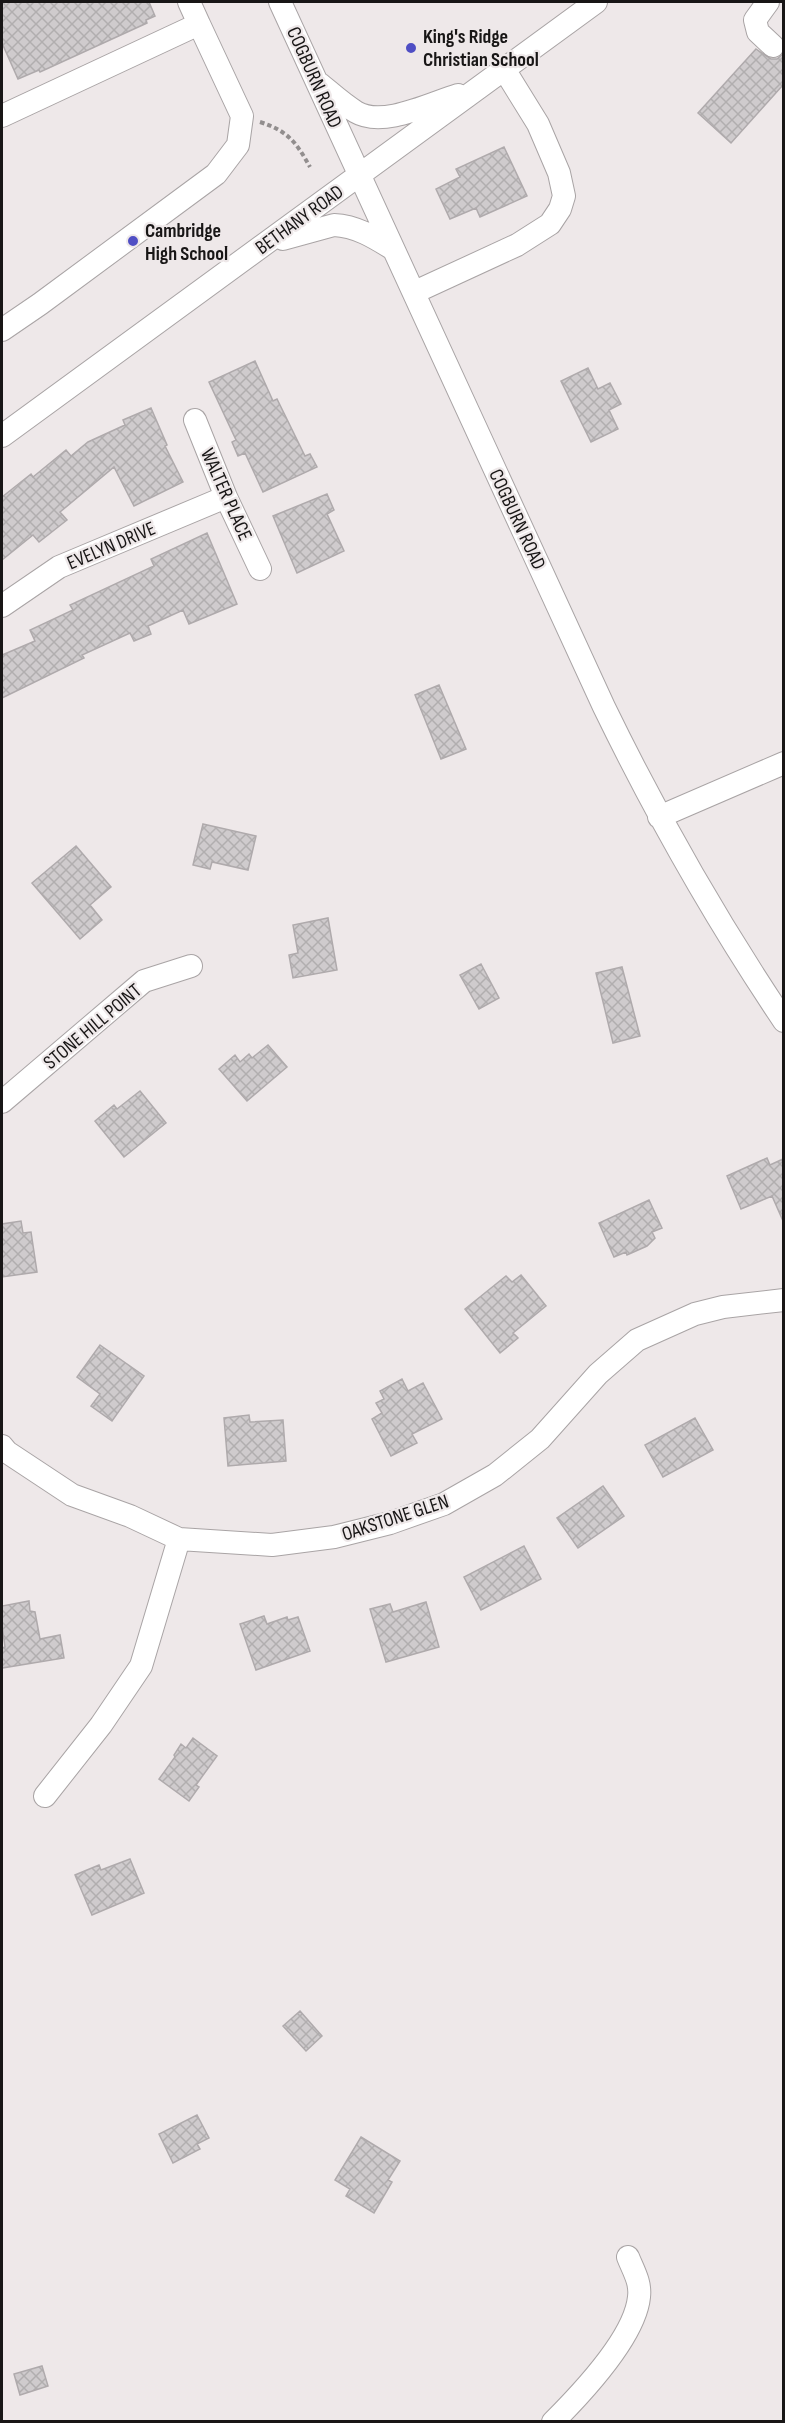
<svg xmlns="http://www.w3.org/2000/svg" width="785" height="2423" font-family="'Sofia Sans Condensed',sans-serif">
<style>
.building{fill:url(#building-cross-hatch);stroke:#afaaac;stroke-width:1.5}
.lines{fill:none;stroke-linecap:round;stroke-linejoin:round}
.minor-casing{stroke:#a9a4a5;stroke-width:24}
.path{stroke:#928e8e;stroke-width:4;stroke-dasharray:4.5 3;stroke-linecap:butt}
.minor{stroke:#fff;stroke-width:22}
.poi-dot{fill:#4f4ec4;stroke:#eee8e9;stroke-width:2}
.labels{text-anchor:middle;stroke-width:4.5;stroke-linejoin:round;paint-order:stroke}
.poi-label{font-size:20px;font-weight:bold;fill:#181616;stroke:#eee8e9;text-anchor:start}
.street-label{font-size:20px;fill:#181616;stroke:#eee8e9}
</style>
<defs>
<pattern id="building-cross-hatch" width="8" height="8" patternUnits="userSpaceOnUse" patternTransform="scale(1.5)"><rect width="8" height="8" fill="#cfcbcd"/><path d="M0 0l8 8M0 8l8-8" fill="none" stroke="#b1aeaf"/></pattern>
</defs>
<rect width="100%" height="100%" fill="#eee8e9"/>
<!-- building -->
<path class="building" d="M 2,2 L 149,2 L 155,16 L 146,20 L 147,23 L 40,72 L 39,70 L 18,79 L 2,43 Z
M 756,49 L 771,59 L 777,59 L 783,54 L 783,85 L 731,143 L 698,113 Z
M 504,147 L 527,196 L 480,217 L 476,208 L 450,219 L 436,189 L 460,177 L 456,169 Z
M 255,361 L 273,401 L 277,399 L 305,456 L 310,454 L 317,467 L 263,492 L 245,453 L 238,456 L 232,442 L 236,440 L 209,382 Z
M 588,368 L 598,389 L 610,383 L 621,404 L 609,410 L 618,429 L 591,442 L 561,381 Z
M 151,408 L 167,445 L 165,446 L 183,482 L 134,506 L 114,467 L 60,512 L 67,520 L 39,542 L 33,535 L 2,560 L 2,497 L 31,474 L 33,477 L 66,450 L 71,456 L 88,442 L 125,425 L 123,420 Z
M 327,494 L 334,510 L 327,514 L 344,551 L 297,573 L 273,516 Z
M 207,533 L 237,604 L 189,624 L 183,610 L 148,626 L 151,634 L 134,641 L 130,633 L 82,655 L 84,658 L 2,698 L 2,655 L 35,641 L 30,630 L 73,610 L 70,605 L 154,566 L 151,559 Z
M 439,685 L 466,749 L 441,759 L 415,695 Z
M 203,824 L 256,836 L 248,870 L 212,862 L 210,869 L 193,865 Z
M 76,846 L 111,887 L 90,905 L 102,920 L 80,939 L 32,883 Z
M 328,918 L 337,970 L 293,978 L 289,955 L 298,953 L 293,925 Z
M 481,964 L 499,998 L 479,1009 L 460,975 Z
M 622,967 L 640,1036 L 613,1043 L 596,973 Z
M 268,1045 L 287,1067 L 247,1101 L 219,1069 L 235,1055 L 240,1062 L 249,1054 L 252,1058 Z
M 140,1091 L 166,1123 L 124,1157 L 95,1121 L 114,1105 L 117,1109 Z
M 767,1158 L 770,1165 L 783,1159 L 783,1221 L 772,1196 L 741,1209 L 727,1176 Z
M 649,1200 L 662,1228 L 652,1232 L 655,1238 L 647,1246 L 627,1255 L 626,1252 L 614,1257 L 599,1223 Z
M 21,1221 L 23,1233 L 31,1232 L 37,1272 L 2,1277 L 2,1224 Z
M 521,1275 L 546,1306 L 513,1333 L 518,1338 L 500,1353 L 465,1309 L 506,1276 L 512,1282 Z
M 100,1345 L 144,1376 L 112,1421 L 91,1406 L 100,1394 L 77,1377 Z
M 402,1379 L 408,1391 L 423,1383 L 442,1419 L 412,1434 L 417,1443 L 391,1456 L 372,1419 L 382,1413 L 376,1403 L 384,1399 L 380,1391 Z
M 249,1415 L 250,1422 L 283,1420 L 286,1461 L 228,1466 L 224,1418 Z
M 695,1418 L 713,1450 L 663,1477 L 645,1445 Z
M 603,1486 L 624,1516 L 578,1548 L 557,1518 Z
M 524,1546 L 541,1579 L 481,1610 L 464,1577 Z
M 29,1601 L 30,1611 L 35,1612 L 40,1639 L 60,1635 L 64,1658 L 2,1668 L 2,1648 L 5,1647 L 2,1626 L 2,1606 Z
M 426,1602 L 439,1647 L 386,1662 L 370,1609 L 390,1604 L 393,1612 Z
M 264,1616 L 267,1624 L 287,1617 L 288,1620 L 298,1617 L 310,1651 L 256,1670 L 240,1624 Z
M 193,1738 L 217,1756 L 196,1785 L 199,1787 L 189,1801 L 159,1779 L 175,1757 L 174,1755 L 181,1744 L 186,1748 Z
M 130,1859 L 144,1893 L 92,1915 L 75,1875 L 99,1865 L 101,1870 Z
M 300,2011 L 322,2036 L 306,2051 L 283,2026 Z
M 197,2115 L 209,2138 L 197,2144 L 200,2149 L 173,2163 L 159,2134 Z
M 361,2137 L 400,2161 L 388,2180 L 392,2182 L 374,2213 L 346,2196 L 350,2189 L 335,2180 Z
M 42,2366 L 48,2386 L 20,2395 L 14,2374 Z"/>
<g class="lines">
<!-- minor casing -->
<g class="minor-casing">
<path id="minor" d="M 189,2 L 199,24
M 280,2 L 604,707 C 657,816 716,920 784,1021
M 768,2 L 755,20 L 758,32 L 773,46
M 320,84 C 331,93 343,104 356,112 C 383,128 431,103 458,95
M 2,116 L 199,24 L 242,116 L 238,145 L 216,174 L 40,304 L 2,330
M 283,239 L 334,225 C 356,226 374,237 393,249
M 415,292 L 517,245 L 550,224 L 560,209 L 564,196 L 559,173 L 538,124 L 504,69
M 195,420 L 226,497 L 260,569
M 2,436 L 596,2
M 2,606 L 59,567 L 226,497
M 659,817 L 784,763
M 2,1102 L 144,981 L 191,966
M 2,1446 L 7,1452 L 72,1495 L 130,1516 L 179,1539 L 272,1545 L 334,1537 L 390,1523 L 444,1504 L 495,1475 L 540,1439 L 598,1374 L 637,1340 L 695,1314 L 723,1307 L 784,1300
M 45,1796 L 101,1725 L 141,1666 L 179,1539
M 553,2422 C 581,2394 635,2337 639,2297 C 641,2282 633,2270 628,2257"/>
</g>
<!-- path -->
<path class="path" d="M 260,122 C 288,131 296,142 310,167"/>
<!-- minor -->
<use href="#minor" class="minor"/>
</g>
<!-- markers -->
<g class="poi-dot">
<circle cx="411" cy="48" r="6"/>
<circle cx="133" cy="241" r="6"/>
</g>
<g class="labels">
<!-- poi labels -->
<g class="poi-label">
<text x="423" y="43">King's Ridge<tspan x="423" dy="23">Christian School</tspan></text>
<text x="145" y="237">Cambridge<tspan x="145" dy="23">High School</tspan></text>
</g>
<!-- street labels -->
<g class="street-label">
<text transform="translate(315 77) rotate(66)" y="7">COGBURN ROAD</text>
<text transform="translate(299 219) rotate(-36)" y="7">BETHANY ROAD</text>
<text transform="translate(227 494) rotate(66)" y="7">WALTER PLACE</text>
<text transform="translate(518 519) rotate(65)" y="7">COGBURN ROAD</text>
<text transform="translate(111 545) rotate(-23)" y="7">EVELYN DRIVE</text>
<text transform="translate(92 1026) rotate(-40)" y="7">STONE HILL POINT</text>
<text transform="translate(395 1517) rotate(-18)" y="7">OAKSTONE GLEN</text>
</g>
</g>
<!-- border -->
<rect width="785" height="2423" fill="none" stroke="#181616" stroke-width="6"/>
</svg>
